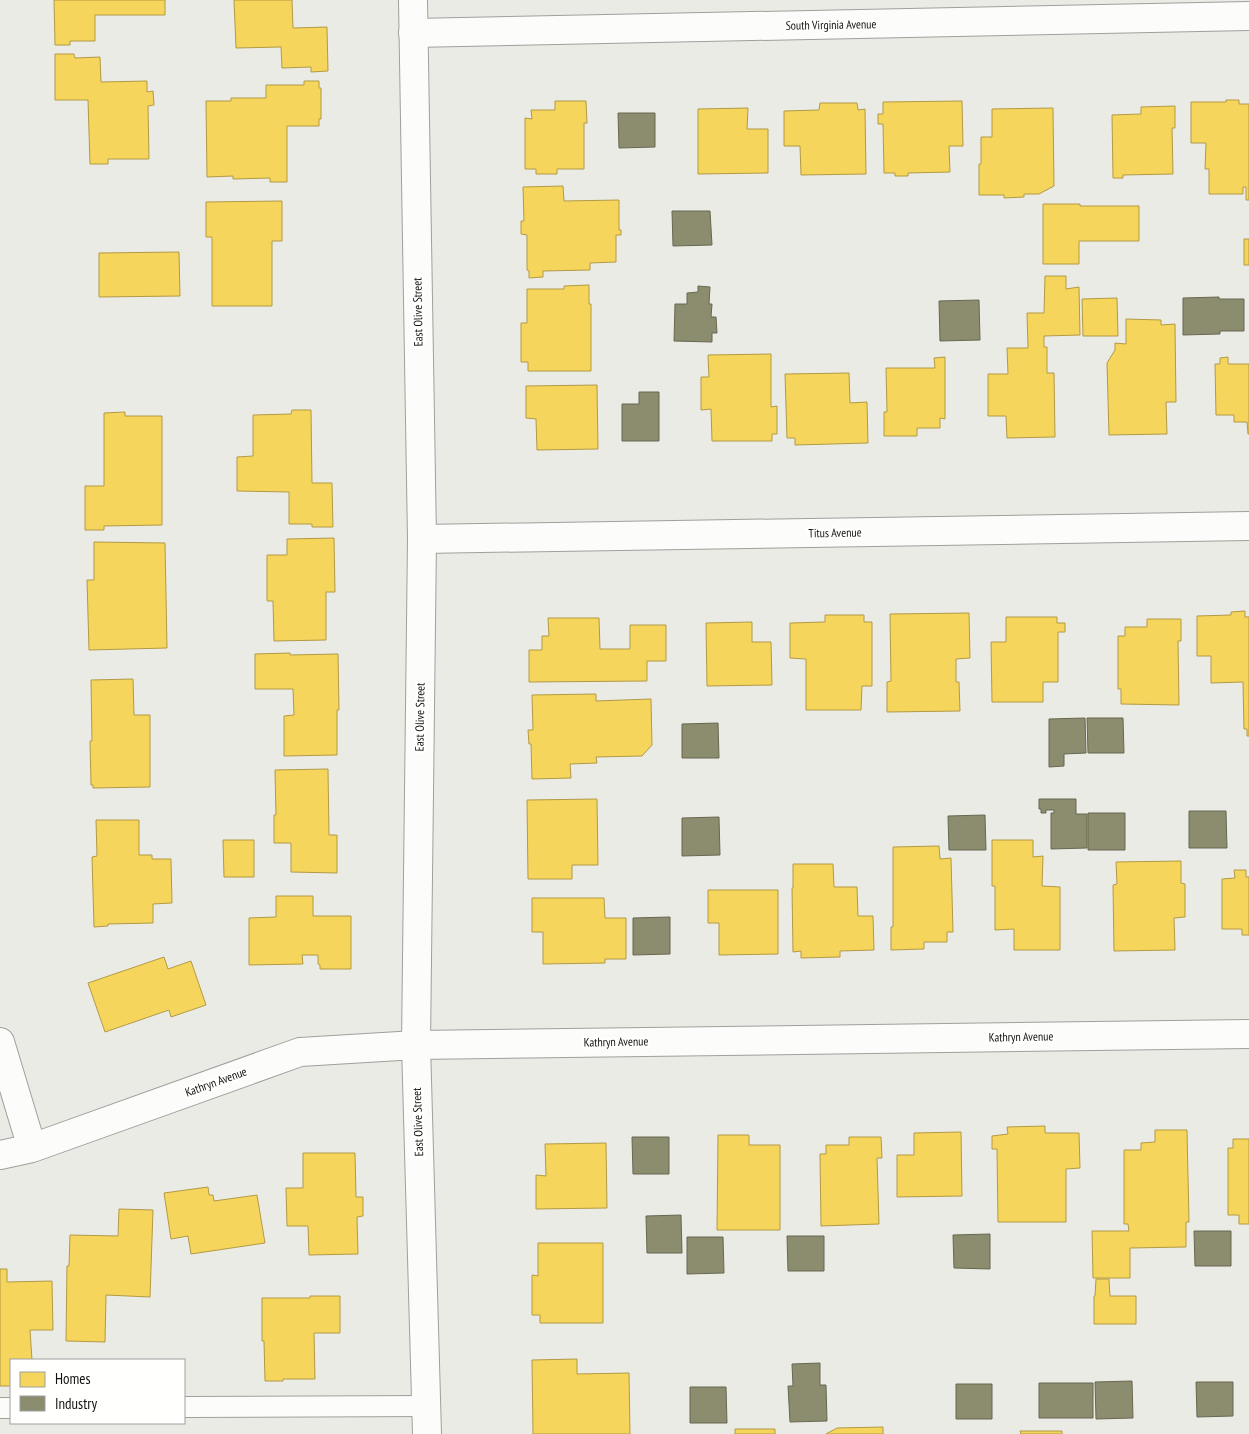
<svg xmlns="http://www.w3.org/2000/svg" width="1249" height="1434" font-family="'PT Sans Narrow',sans-serif">
<style>
.homes{fill:#f6d55c;stroke:#b29a45}
.industry{fill:#8c8c6e;stroke:#676752}
.lines{fill:none;stroke-linecap:round;stroke-linejoin:round}
.lane-casing{stroke:#9fa09c;stroke-width:22}
.street-casing{stroke:#9fa09c;stroke-width:30}
.secondary-casing{stroke:#9fa09c;stroke-width:30}
.lane{stroke:#fcfcfb;stroke-width:20}
.street{stroke:#fcfcfb;stroke-width:28}
.secondary{stroke:#fcfcfb;stroke-width:28}
.labels{text-anchor:middle;stroke-width:5;stroke-linejoin:round;paint-order:stroke}
.street-label{font-size:12px;fill:#121210;stroke:#fffffe}
</style>
<rect width="100%" height="100%" fill="#ebebe6"/>
<!-- homes -->
<path class="homes" d="M 54,0 L 165,0 L 165,15 L 95,15 L 95,41 L 70,41 L 70,45 L 55,45 Z
M 234,0 L 292,0 L 293,28 L 327,27 L 328,71 L 311,72 L 311,67 L 282,68 L 281,47 L 236,48 Z
M 55,54 L 74,54 L 75,58 L 100,57 L 101,82 L 147,81 L 147,92 L 153,91 L 154,105 L 148,106 L 149,159 L 108,159 L 108,164 L 90,164 L 88,100 L 55,100 Z
M 304,81 L 319,81 L 319,88 L 321,88 L 321,119 L 319,119 L 319,126 L 287,126 L 287,182 L 270,182 L 270,178 L 233,179 L 233,176 L 207,177 L 206,101 L 231,101 L 231,98 L 266,98 L 266,85 L 304,85 Z
M 1226,100 L 1239,100 L 1239,104 L 1249,104 L 1249,200 L 1246,200 L 1246,187 L 1243,187 L 1243,194 L 1209,194 L 1209,169 L 1205,169 L 1206,143 L 1191,143 L 1191,102 L 1226,102 Z
M 555,101 L 586,101 L 587,123 L 584,123 L 584,169 L 557,169 L 557,174 L 536,174 L 536,169 L 525,169 L 525,118 L 532,119 L 531,110 L 555,110 Z
M 962,101 L 963,146 L 949,146 L 950,172 L 908,173 L 908,176 L 895,176 L 895,173 L 884,173 L 883,124 L 878,124 L 878,114 L 883,114 L 883,102 Z
M 820,103 L 857,103 L 858,110 L 865,109 L 866,174 L 801,175 L 800,146 L 784,146 L 784,111 L 819,110 Z
M 1175,106 L 1175,128 L 1172,128 L 1173,174 L 1123,175 L 1123,178 L 1113,178 L 1112,115 L 1141,114 L 1141,107 Z
M 748,108 L 747,129 L 768,129 L 768,173 L 698,174 L 698,109 Z
M 1053,108 L 1054,186 L 1039,194 L 1024,194 L 1024,197 L 1004,198 L 1004,195 L 979,195 L 979,164 L 981,164 L 981,137 L 992,137 L 992,109 Z
M 563,186 L 564,201 L 619,200 L 619,230 L 621,230 L 621,235 L 616,235 L 616,262 L 590,263 L 590,270 L 543,271 L 543,277 L 529,278 L 529,271 L 527,270 L 527,235 L 521,234 L 521,221 L 524,221 L 523,187 Z
M 282,201 L 282,241 L 272,241 L 272,306 L 212,306 L 212,237 L 206,237 L 206,202 Z
M 1043,204 L 1080,204 L 1080,206 L 1139,206 L 1139,241 L 1079,241 L 1079,264 L 1043,264 Z
M 1244,239 L 1249,239 L 1249,265 L 1244,265 Z
M 179,252 L 180,296 L 99,297 L 99,253 Z
M 1045,276 L 1066,276 L 1066,289 L 1079,287 L 1080,335 L 1044,336 L 1044,347 L 1047,347 L 1047,373 L 1054,373 L 1055,437 L 1007,438 L 1006,416 L 988,416 L 988,374 L 1008,374 L 1007,348 L 1028,348 L 1027,313 L 1044,313 Z
M 589,285 L 589,304 L 591,304 L 591,371 L 528,371 L 528,362 L 521,362 L 521,323 L 527,323 L 527,289 L 564,289 L 564,286 Z
M 1117,298 L 1118,336 L 1083,336 L 1082,299 Z
M 1126,319 L 1161,320 L 1161,325 L 1175,324 L 1176,402 L 1166,402 L 1167,434 L 1109,435 L 1107,363 L 1115,350 L 1115,343 L 1126,344 Z
M 771,354 L 771,407 L 777,406 L 777,434 L 772,434 L 772,441 L 712,441 L 711,409 L 701,410 L 701,377 L 709,377 L 708,355 Z
M 945,357 L 945,419 L 940,418 L 940,428 L 917,428 L 917,436 L 884,436 L 884,412 L 887,412 L 886,368 L 935,368 L 934,358 Z
M 1228,357 L 1228,364 L 1249,364 L 1249,434 L 1248,434 L 1247,422 L 1234,422 L 1234,415 L 1216,415 L 1215,364 L 1220,364 L 1220,358 Z
M 849,373 L 850,403 L 867,402 L 868,443 L 795,445 L 795,438 L 787,438 L 785,374 Z
M 597,385 L 598,449 L 537,450 L 536,419 L 526,418 L 526,386 Z
M 292,410 L 311,410 L 312,483 L 332,483 L 333,527 L 312,527 L 312,524 L 289,524 L 289,492 L 237,491 L 237,457 L 253,456 L 253,415 L 291,414 Z
M 125,412 L 125,416 L 162,416 L 162,525 L 104,526 L 104,530 L 85,530 L 85,486 L 104,486 L 104,413 Z
M 334,538 L 335,592 L 326,592 L 326,640 L 274,641 L 273,601 L 267,601 L 267,555 L 287,555 L 287,539 Z
M 94,542 L 165,543 L 167,648 L 89,650 L 87,580 L 94,580 Z
M 1245,611 L 1245,617 L 1249,617 L 1249,736 L 1247,736 L 1247,729 L 1244,729 L 1243,682 L 1211,683 L 1211,656 L 1197,656 L 1197,616 L 1231,615 L 1231,612 Z
M 969,613 L 970,658 L 956,659 L 956,682 L 959,682 L 960,711 L 887,712 L 887,682 L 891,681 L 890,614 Z
M 825,615 L 864,615 L 864,622 L 872,622 L 872,686 L 862,686 L 861,710 L 806,710 L 806,659 L 790,658 L 790,623 L 825,622 Z
M 1006,617 L 1057,617 L 1057,623 L 1065,623 L 1065,632 L 1058,632 L 1058,682 L 1043,682 L 1043,702 L 992,702 L 991,642 L 1006,642 Z
M 548,618 L 599,618 L 600,649 L 630,649 L 630,625 L 666,625 L 666,661 L 647,661 L 647,681 L 529,682 L 529,650 L 542,650 L 542,636 L 549,636 Z
M 1147,619 L 1181,619 L 1181,641 L 1178,641 L 1179,705 L 1121,704 L 1121,689 L 1118,689 L 1118,636 L 1125,636 L 1125,627 L 1147,627 Z
M 752,622 L 752,642 L 771,642 L 772,685 L 707,686 L 706,623 Z
M 290,653 L 290,655 L 338,654 L 339,710 L 337,710 L 337,755 L 284,756 L 284,716 L 294,715 L 293,689 L 255,689 L 255,654 Z
M 133,679 L 134,715 L 150,715 L 150,787 L 93,788 L 93,785 L 91,785 L 90,741 L 92,741 L 91,680 Z
M 596,694 L 596,701 L 651,699 L 652,745 L 642,756 L 596,757 L 597,763 L 570,764 L 571,778 L 532,779 L 531,744 L 529,744 L 528,730 L 533,730 L 532,695 Z
M 328,769 L 329,835 L 337,835 L 337,873 L 291,872 L 291,843 L 274,843 L 274,815 L 276,815 L 275,770 Z
M 597,799 L 598,865 L 572,865 L 572,879 L 528,879 L 527,800 Z
M 96,820 L 139,820 L 139,855 L 152,855 L 152,859 L 171,859 L 172,903 L 153,904 L 153,923 L 108,924 L 108,926 L 94,927 L 92,857 L 97,856 Z
M 223,840 L 254,840 L 254,877 L 224,877 Z
M 992,840 L 1033,840 L 1033,857 L 1043,856 L 1042,886 L 1060,887 L 1060,950 L 1014,950 L 1014,929 L 995,930 L 995,886 L 992,886 Z
M 939,846 L 940,859 L 951,858 L 953,932 L 947,932 L 947,942 L 924,942 L 924,949 L 891,950 L 891,927 L 893,927 L 893,847 Z
M 1181,861 L 1181,883 L 1185,884 L 1185,917 L 1174,918 L 1175,950 L 1114,951 L 1113,885 L 1117,884 L 1116,862 Z
M 793,864 L 833,864 L 834,887 L 857,887 L 858,916 L 873,916 L 874,950 L 840,951 L 840,957 L 801,958 L 801,951 L 793,952 L 792,888 L 793,888 Z
M 1234,870 L 1246,870 L 1246,877 L 1249,877 L 1249,935 L 1242,935 L 1242,929 L 1222,929 L 1222,879 L 1235,878 Z
M 708,890 L 778,890 L 778,954 L 719,955 L 719,923 L 708,923 Z
M 276,896 L 313,896 L 313,916 L 351,916 L 351,969 L 320,969 L 320,965 L 318,964 L 318,955 L 302,955 L 303,964 L 249,965 L 249,918 L 276,917 Z
M 532,898 L 604,898 L 605,918 L 626,918 L 626,959 L 605,959 L 605,963 L 543,964 L 543,932 L 532,932 Z
M 164,957 L 168,969 L 191,961 L 206,1005 L 171,1017 L 169,1010 L 105,1032 L 88,983 Z
M 1045,1126 L 1045,1133 L 1079,1133 L 1080,1168 L 1066,1169 L 1066,1222 L 998,1222 L 997,1149 L 992,1149 L 992,1136 L 1008,1134 L 1007,1127 Z
M 1155,1130 L 1187,1130 L 1189,1222 L 1186,1222 L 1186,1247 L 1130,1248 L 1130,1278 L 1093,1278 L 1092,1231 L 1129,1231 L 1128,1224 L 1124,1224 L 1124,1150 L 1141,1150 L 1141,1143 L 1155,1142 Z
M 961,1132 L 962,1196 L 897,1197 L 897,1155 L 914,1155 L 914,1133 Z
M 718,1135 L 749,1135 L 749,1145 L 780,1145 L 780,1230 L 717,1230 Z
M 849,1137 L 881,1137 L 882,1158 L 877,1158 L 879,1224 L 821,1226 L 820,1154 L 826,1154 L 826,1145 L 849,1145 Z
M 1233,1139 L 1249,1139 L 1249,1224 L 1239,1224 L 1239,1215 L 1228,1215 L 1228,1148 L 1233,1148 Z
M 606,1143 L 607,1208 L 536,1209 L 536,1175 L 546,1176 L 545,1144 Z
M 303,1153 L 355,1153 L 356,1197 L 363,1197 L 363,1216 L 357,1217 L 358,1254 L 309,1255 L 308,1226 L 287,1226 L 286,1188 L 303,1188 Z
M 208,1187 L 209,1195 L 213,1195 L 214,1201 L 257,1195 L 265,1243 L 191,1254 L 188,1236 L 171,1239 L 164,1193 Z
M 119,1209 L 153,1210 L 150,1297 L 106,1295 L 105,1342 L 66,1341 L 67,1266 L 69,1266 L 70,1235 L 118,1236 Z
M 538,1243 L 603,1243 L 603,1323 L 540,1323 L 540,1315 L 532,1315 L 532,1275 L 538,1276 Z
M 0,1269 L 7,1269 L 7,1282 L 52,1281 L 53,1330 L 30,1330 L 32,1360 L 11,1360 L 11,1386 L 0,1386 Z
M 1096,1279 L 1109,1279 L 1110,1296 L 1136,1296 L 1136,1324 L 1094,1324 L 1094,1296 L 1095,1296 Z
M 310,1296 L 340,1296 L 340,1333 L 314,1333 L 315,1379 L 283,1379 L 283,1381 L 265,1381 L 264,1341 L 262,1341 L 262,1298 L 310,1298 Z
M 577,1359 L 577,1374 L 629,1373 L 630,1434 L 533,1434 L 532,1360 Z
M 883,1427 L 883,1434 L 826,1434 L 837,1428 Z
M 735,1429 L 775,1429 L 775,1434 L 735,1434 Z
M 1020,1431 L 1062,1431 L 1062,1434 L 1021,1434 Z"/>
<!-- industry -->
<path class="industry" d="M 618,113 L 655,113 L 655,147 L 619,148 Z
M 672,211 L 710,211 L 712,245 L 673,246 Z
M 698,286 L 710,287 L 709,304 L 712,304 L 711,317 L 716,317 L 717,333 L 712,333 L 712,342 L 674,341 L 675,304 L 687,304 L 687,293 L 698,292 Z
M 1219,297 L 1219,299 L 1244,299 L 1244,331 L 1220,331 L 1220,334 L 1183,335 L 1183,298 Z
M 979,300 L 980,340 L 940,341 L 939,301 Z
M 639,392 L 659,392 L 659,441 L 622,441 L 622,404 L 639,404 Z
M 1085,718 L 1086,753 L 1064,754 L 1064,766 L 1049,767 L 1049,719 Z
M 1087,718 L 1123,718 L 1124,753 L 1088,753 Z
M 718,723 L 719,758 L 682,758 L 682,724 Z
M 1039,799 L 1076,799 L 1076,814 L 1087,814 L 1087,848 L 1051,849 L 1051,813 L 1054,813 L 1054,810 L 1046,810 L 1046,813 L 1041,813 L 1041,809 L 1039,809 Z
M 1189,811 L 1226,811 L 1227,848 L 1189,848 Z
M 1088,813 L 1125,813 L 1125,850 L 1088,850 Z
M 985,815 L 986,850 L 949,850 L 948,816 Z
M 719,817 L 720,855 L 682,856 L 682,818 Z
M 670,917 L 670,954 L 633,955 L 633,918 Z
M 632,1137 L 669,1137 L 669,1174 L 633,1174 Z
M 681,1215 L 682,1253 L 647,1253 L 646,1216 Z
M 1194,1231 L 1231,1231 L 1231,1266 L 1195,1266 Z
M 990,1234 L 990,1269 L 954,1268 L 953,1235 Z
M 787,1236 L 824,1236 L 824,1271 L 788,1271 Z
M 687,1237 L 723,1237 L 724,1273 L 687,1274 Z
M 820,1363 L 820,1385 L 826,1385 L 827,1421 L 790,1422 L 788,1386 L 793,1386 L 792,1364 Z
M 1132,1381 L 1133,1418 L 1096,1419 L 1095,1382 Z
M 1196,1382 L 1233,1382 L 1233,1416 L 1197,1417 Z
M 1039,1383 L 1093,1383 L 1093,1418 L 1039,1418 Z
M 956,1384 L 992,1384 L 992,1419 L 956,1419 Z
M 690,1387 L 726,1387 L 727,1423 L 690,1423 Z"/>
<g class="lines">
<!-- lane casing -->
<g class="lane-casing">
<path id="lane" d="M 184,1407 L 426,1406
M 0,1408 L 11,1408"/>
</g>
<!-- street casing -->
<g class="street-casing">
<path id="street" d="M 413,33 L 1249,16
M 422,539 L 1249,526
M 0,1042 L 32,1148
M 0,1155 L 32,1148 L 300,1052 L 416,1045 L 1249,1034"/>
</g>
<!-- secondary casing -->
<g class="secondary-casing">
<path id="secondary" d="M 413,0 L 422,539 L 416,1045 L 427,1434"/>
</g>
<!-- lane -->
<use href="#lane" class="lane"/>
<!-- street -->
<use href="#street" class="street"/>
<!-- secondary -->
<use href="#secondary" class="secondary"/>
</g>
<g class="labels">
<!-- street labels -->
<g class="street-label">
<text transform="translate(831 25) rotate(-1)" y="4">South Virginia Avenue</text>
<text transform="translate(418 312) rotate(-91)" y="4">East Olive Street</text>
<text transform="translate(835 533) rotate(-1)" y="4">Titus Avenue</text>
<text transform="translate(420 717) rotate(-89)" y="4">East Olive Street</text>
<text transform="translate(1021 1037) rotate(-1)" y="4">Kathryn Avenue</text>
<text transform="translate(616 1042) rotate(-1)" y="4">Kathryn Avenue</text>
<text transform="translate(216 1082) rotate(-20)" y="4">Kathryn Avenue</text>
<text transform="translate(418 1122) rotate(-92)" y="4">East Olive Street</text>
</g>
</g>
<!-- legend -->
<rect x="10" y="1359" width="175" height="65" fill="#fffffe" stroke="#a0a09f"/>
<rect x="20" y="1372" width="25" height="15" fill="#f6d55c" stroke="#a0a09f"/>
<text x="55" y="1384" font-size="15" fill="#121210">Homes</text>
<rect x="20" y="1396" width="25" height="15" fill="#8c8c6e" stroke="#a0a09f"/>
<text x="55" y="1409" font-size="15" fill="#121210">Industry</text>
</svg>
